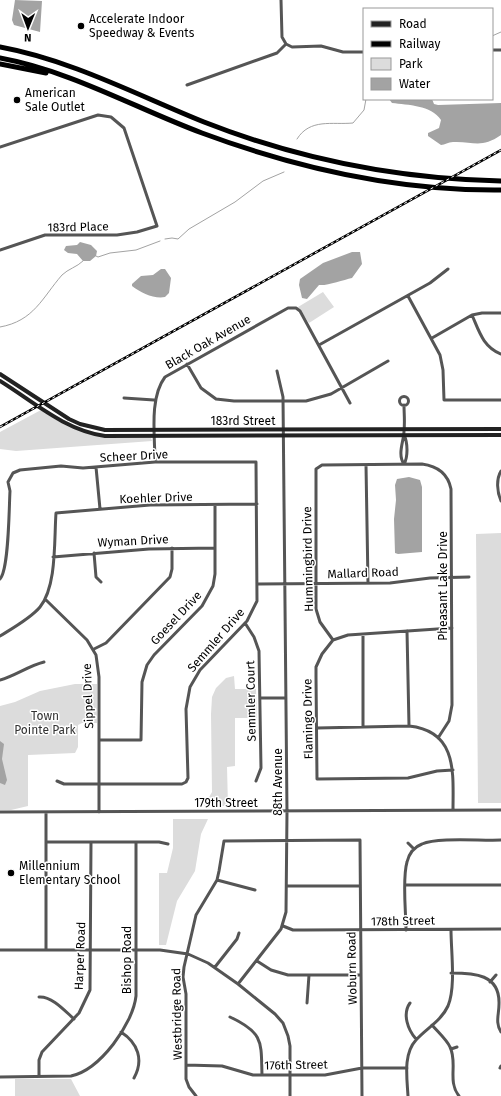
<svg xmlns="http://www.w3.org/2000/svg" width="501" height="1096" font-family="'Fira Sans',sans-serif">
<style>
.green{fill:#dcdcdc}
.water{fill:#a3a3a3}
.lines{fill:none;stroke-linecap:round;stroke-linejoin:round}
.stream{stroke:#a3a3a3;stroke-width:1}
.street{stroke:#555;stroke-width:3}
.secondary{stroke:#222;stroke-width:4}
.highway{stroke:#000;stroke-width:5}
.rail-casing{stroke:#000;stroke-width:2.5}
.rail{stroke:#fff;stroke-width:1;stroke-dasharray:3;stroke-linecap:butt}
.poi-dot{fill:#000;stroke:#fff;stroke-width:1.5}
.labels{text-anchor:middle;stroke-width:3;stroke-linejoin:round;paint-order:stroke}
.poi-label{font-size:12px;fill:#000;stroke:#fff;text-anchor:start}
.street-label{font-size:12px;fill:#000;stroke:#fff}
.park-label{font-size:12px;fill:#333;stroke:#fff}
</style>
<rect width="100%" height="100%" fill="#fff"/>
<!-- green -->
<path class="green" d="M 323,292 L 334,307 L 309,323 L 298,307 Z
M 41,410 C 79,437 106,438 151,438 L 152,441 L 16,451 L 0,449 L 0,432 Z
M 501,533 L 501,803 L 478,803 L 476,534 Z
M 234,676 L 235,689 L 256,689 L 257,718 L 235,718 L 235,766 L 227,767 L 228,806 L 204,806 L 212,792 L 211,714 L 212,697 L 216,688 L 226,678 Z
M 75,684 L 97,684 L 97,723 L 82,723 L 78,725 L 78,747 L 75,753 L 28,755 L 28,806 L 11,810 L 0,810 L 0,706 L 15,702 L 40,691 Z
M 173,819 L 208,819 L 201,834 L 195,871 L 177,901 L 166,945 L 159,945 L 159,873 L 167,873 L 173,848 Z
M 15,1079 L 71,1079 L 80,1096 L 15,1096 Z"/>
<!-- water -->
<path class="water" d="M 15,0 L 42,1 L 40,32 L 14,25 L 12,20 Z
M 389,99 L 432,99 L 434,104 L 438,105 L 501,103 L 501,135 C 481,149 473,141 453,142 C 448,142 445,145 441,145 L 428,136 L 428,133 L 439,128 L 441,120 C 431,105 408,105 392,103 Z
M 80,242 L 91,245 L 97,251 L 96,256 L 90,261 L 83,261 L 77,254 L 68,253 L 64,250 L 66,246 L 77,245 Z
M 352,252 L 360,252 L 362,264 L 352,278 C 343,280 327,286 319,285 L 307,299 L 302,298 L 299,285 L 300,279 L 323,263 Z
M 161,269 L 165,269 L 171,278 L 169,293 L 165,297 C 154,299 141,293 132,286 L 132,284 L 141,276 L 153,275 Z
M 409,477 L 420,480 L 422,487 L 422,552 L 398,554 L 395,553 L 394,519 L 396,500 L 395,485 L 397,479 Z
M 0,741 L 4,744 L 2,759 L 7,780 L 5,785 L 0,783 Z"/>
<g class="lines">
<!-- stream -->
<path class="stream" d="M 492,36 L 501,32
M 297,139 C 310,118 332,125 353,123 L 364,110 L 366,99
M 165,239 L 172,238 L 178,239 L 189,229 L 235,202 L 263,181 L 284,172
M 96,256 L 98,257 L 110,253 L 136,250 L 160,241
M 0,327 C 34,321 42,298 62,275 C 68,269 77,267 83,261"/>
<!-- street -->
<path class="street" d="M 281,0 L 282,37 L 286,44
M 286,44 L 292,47 L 321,46 L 343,52 L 364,52
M 492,50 L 501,50
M 187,85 L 277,53 L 286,44
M 0,147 L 98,115 L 111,117 L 124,128 L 157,226 L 137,232 L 117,235 L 45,235 L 0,250
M 408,296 L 440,355 L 443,370 L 444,400 L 501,400
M 472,315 C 479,331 483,347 501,354
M 432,338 L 472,315 L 482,313 L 501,313
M 319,345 L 430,283 L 448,269
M 187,364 L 201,388 L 216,399 L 234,401 L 306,401 L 331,394 L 388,361
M399.5 401a4.5 4.5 0 1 1 9 0a4.5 4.5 0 1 1-9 0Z
M 124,398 L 154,400
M 404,405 C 404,413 405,422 404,431 C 404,441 397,454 404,464 C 408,457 408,443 404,435
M 155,462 C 155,437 149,398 165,377 L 288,308 L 296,308 L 300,311 L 350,403
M 366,465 L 368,583
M 96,467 L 100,509
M 501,471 C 496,479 497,492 501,501
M 94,553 L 96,577 L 101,582
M 53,557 L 149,549 L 215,548
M 0,579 C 9,570 9,507 10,491 L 8,482 L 13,473 L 20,470 L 61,466 L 83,468 L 155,462 L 256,462 L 257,601 L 247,621 L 200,670 L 190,687 L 186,709 L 188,778 L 186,782 L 182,784 L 64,784 L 57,781
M 258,584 L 390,583 L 430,578 L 469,577
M 45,599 L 87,640 L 96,655 L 99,677 L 99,812
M 245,623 L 254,637 L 259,651 L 261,768 L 256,781
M 452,628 L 348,635 L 333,640 L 322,654 L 316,667 L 316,677 L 317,779 L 408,778 L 437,771 L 453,770
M 407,631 L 409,726
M 363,634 L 363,727
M 0,636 C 13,628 31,618 40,607 C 57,586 54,540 56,513 L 150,505 L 257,504
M 333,640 L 320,622 L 316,609 L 316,469 L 322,465 L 422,464 C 437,466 448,474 451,489 L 452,705 L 449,721 L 438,738
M 94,649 L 106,643 L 170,577 L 172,569 L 172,548
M 0,680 C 15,676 28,666 44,662
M 260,698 L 286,698
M 317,728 L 409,726 C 458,731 453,774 453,810
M 99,740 L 141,740 L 142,682 L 147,665 L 154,655 L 202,606 L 213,586 L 215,574 L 215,505
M 0,812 L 501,810
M 46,812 L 46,950
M 46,842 L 159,842 L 168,844
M 408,843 L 414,849
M 217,880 L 255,890
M 406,885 L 501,885
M 287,886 L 360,886
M 283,926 L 293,930 L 304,930 L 501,929
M 406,930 C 406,911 402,879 407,862 C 409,854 414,847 422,844 C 438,837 481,841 501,840
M 0,950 L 160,950 L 188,954 L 208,963 L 238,984 L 275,1014 L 283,1023 L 288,1036 L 290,1046 L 290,1096
M 257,961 L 271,970 L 288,975 L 361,975
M 215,967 L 237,939 L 239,933
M 451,973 C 474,973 500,974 499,1004 C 499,1015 495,1022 501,1032
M 490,982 L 496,975
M 238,984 L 281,929 L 286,912 L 287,812 L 283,397 L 277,371
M 39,997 C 52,996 65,1011 74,1019
M 307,1003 L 309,975
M 410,1003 C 402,1014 408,1030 416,1039
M 230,1017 C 264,1033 261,1042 262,1075
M 432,1025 C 438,1032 447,1040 450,1047 C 458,1063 447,1081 459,1096
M 121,1032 C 138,1043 144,1060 134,1078
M 451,1049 L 457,1047
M 186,1065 L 222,1066 L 253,1075 L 325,1075 L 362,1068 L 407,1068
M 500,1068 L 501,1066
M 39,1076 L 39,1060 L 42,1052 L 79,1013 L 90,990 L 91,842
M 0,1077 L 71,1076 C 100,1070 133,1024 136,996 L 136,842
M 196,1096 L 189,1087 L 186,1079 L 186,994 L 183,977 L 184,967 L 196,915 L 217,880 L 219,871 L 224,841 L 360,840 L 362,1096
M 408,1096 C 407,1078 403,1054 416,1040 C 427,1028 441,1021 448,1006 C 456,987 451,951 451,930"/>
<!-- secondary -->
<path class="secondary" d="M 0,374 L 69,419 L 80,424 L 105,430 L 501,429
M 0,381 C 34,402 64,430 105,436 L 501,435"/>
<!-- highway -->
<path class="highway" d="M 0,47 C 71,60 137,95 204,122 C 298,159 399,179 501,181
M 0,58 C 71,71 135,108 202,133 C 296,168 400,191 501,190
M 0,64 L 46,73"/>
<!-- rail casing -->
<g class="rail-casing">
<path id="rail" d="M 0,427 L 501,150"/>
</g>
<!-- rail -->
<use href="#rail" class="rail"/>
</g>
<!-- markers -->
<g class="poi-dot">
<circle cx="81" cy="26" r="4"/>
<circle cx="17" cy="100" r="4"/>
<circle cx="11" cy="873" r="4"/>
</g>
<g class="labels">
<!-- poi labels -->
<g class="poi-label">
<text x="89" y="23">Accelerate Indoor<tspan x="89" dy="14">Speedway &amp; Events</tspan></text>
<text x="25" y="97">American<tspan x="25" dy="14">Sale Outlet</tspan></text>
<text x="19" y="870">Millennium<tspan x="19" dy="14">Elementary School</tspan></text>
</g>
<!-- street labels -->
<g class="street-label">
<text transform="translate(78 227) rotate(-1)" y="4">183rd Place</text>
<text transform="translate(208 342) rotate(-30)" y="4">Black Oak Avenue</text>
<text x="243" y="425">183rd Street</text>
<text transform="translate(134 456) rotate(-3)" y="4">Scheer Drive</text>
<text transform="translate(156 498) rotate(-2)" y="4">Koehler Drive</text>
<text transform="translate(133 541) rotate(-3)" y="4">Wyman Drive</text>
<text transform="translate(308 559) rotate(-91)" y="4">Hummingbird Drive</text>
<text transform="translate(363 573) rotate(-2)" y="4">Mallard Road</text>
<text transform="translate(443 586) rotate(-90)" y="4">Pheasant Lake Drive</text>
<text transform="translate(176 618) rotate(-47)" y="4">Goesel Drive</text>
<text transform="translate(216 640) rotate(-49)" y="4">Semmler Drive</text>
<text transform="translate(88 696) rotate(-92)" y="4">Sippel Drive</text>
<text transform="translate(251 701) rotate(-91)" y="4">Semmler Court</text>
<text transform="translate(308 719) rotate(-91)" y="4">Flamingo Drive</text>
<text transform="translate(278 782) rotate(-90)" y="4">88th Avenue</text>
<text x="226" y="807">179th Street</text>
<text transform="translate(403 921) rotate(-1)" y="4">178th Street</text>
<text transform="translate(80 956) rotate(-88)" y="4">Harper Road</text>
<text transform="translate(127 960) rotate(-90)" y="4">Bishop Road</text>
<text transform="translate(352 968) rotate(-91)" y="4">Woburn Road</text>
<text transform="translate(177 1014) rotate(-91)" y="4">Westbridge Road</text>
<text transform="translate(296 1065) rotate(-1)" y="4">176th Street</text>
</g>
<!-- park labels -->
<g class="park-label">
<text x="45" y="720">Town<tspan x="45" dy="14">Pointe Park</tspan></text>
</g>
</g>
<!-- legend -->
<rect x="363" y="8" width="130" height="92" fill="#ffffff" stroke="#999999"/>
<rect x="371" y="21" width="20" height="6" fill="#222222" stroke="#999999"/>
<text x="399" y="28" font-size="12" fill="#000000">Road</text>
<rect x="371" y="41" width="20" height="6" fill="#000000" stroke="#999999"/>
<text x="399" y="48" font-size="12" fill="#000000">Railway</text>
<rect x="371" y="58" width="20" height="12" fill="#dcdcdc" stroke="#999999"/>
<text x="399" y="68" font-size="12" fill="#000000">Park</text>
<rect x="371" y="78" width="20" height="12" fill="#a3a3a3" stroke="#999999"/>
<text x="399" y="88" font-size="12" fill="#000000">Water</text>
<!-- north arrow -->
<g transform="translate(28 28) rotate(181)" stroke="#ffffff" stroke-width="3" paint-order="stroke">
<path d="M0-3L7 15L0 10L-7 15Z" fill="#000000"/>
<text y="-6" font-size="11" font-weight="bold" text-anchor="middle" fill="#000000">N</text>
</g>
</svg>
